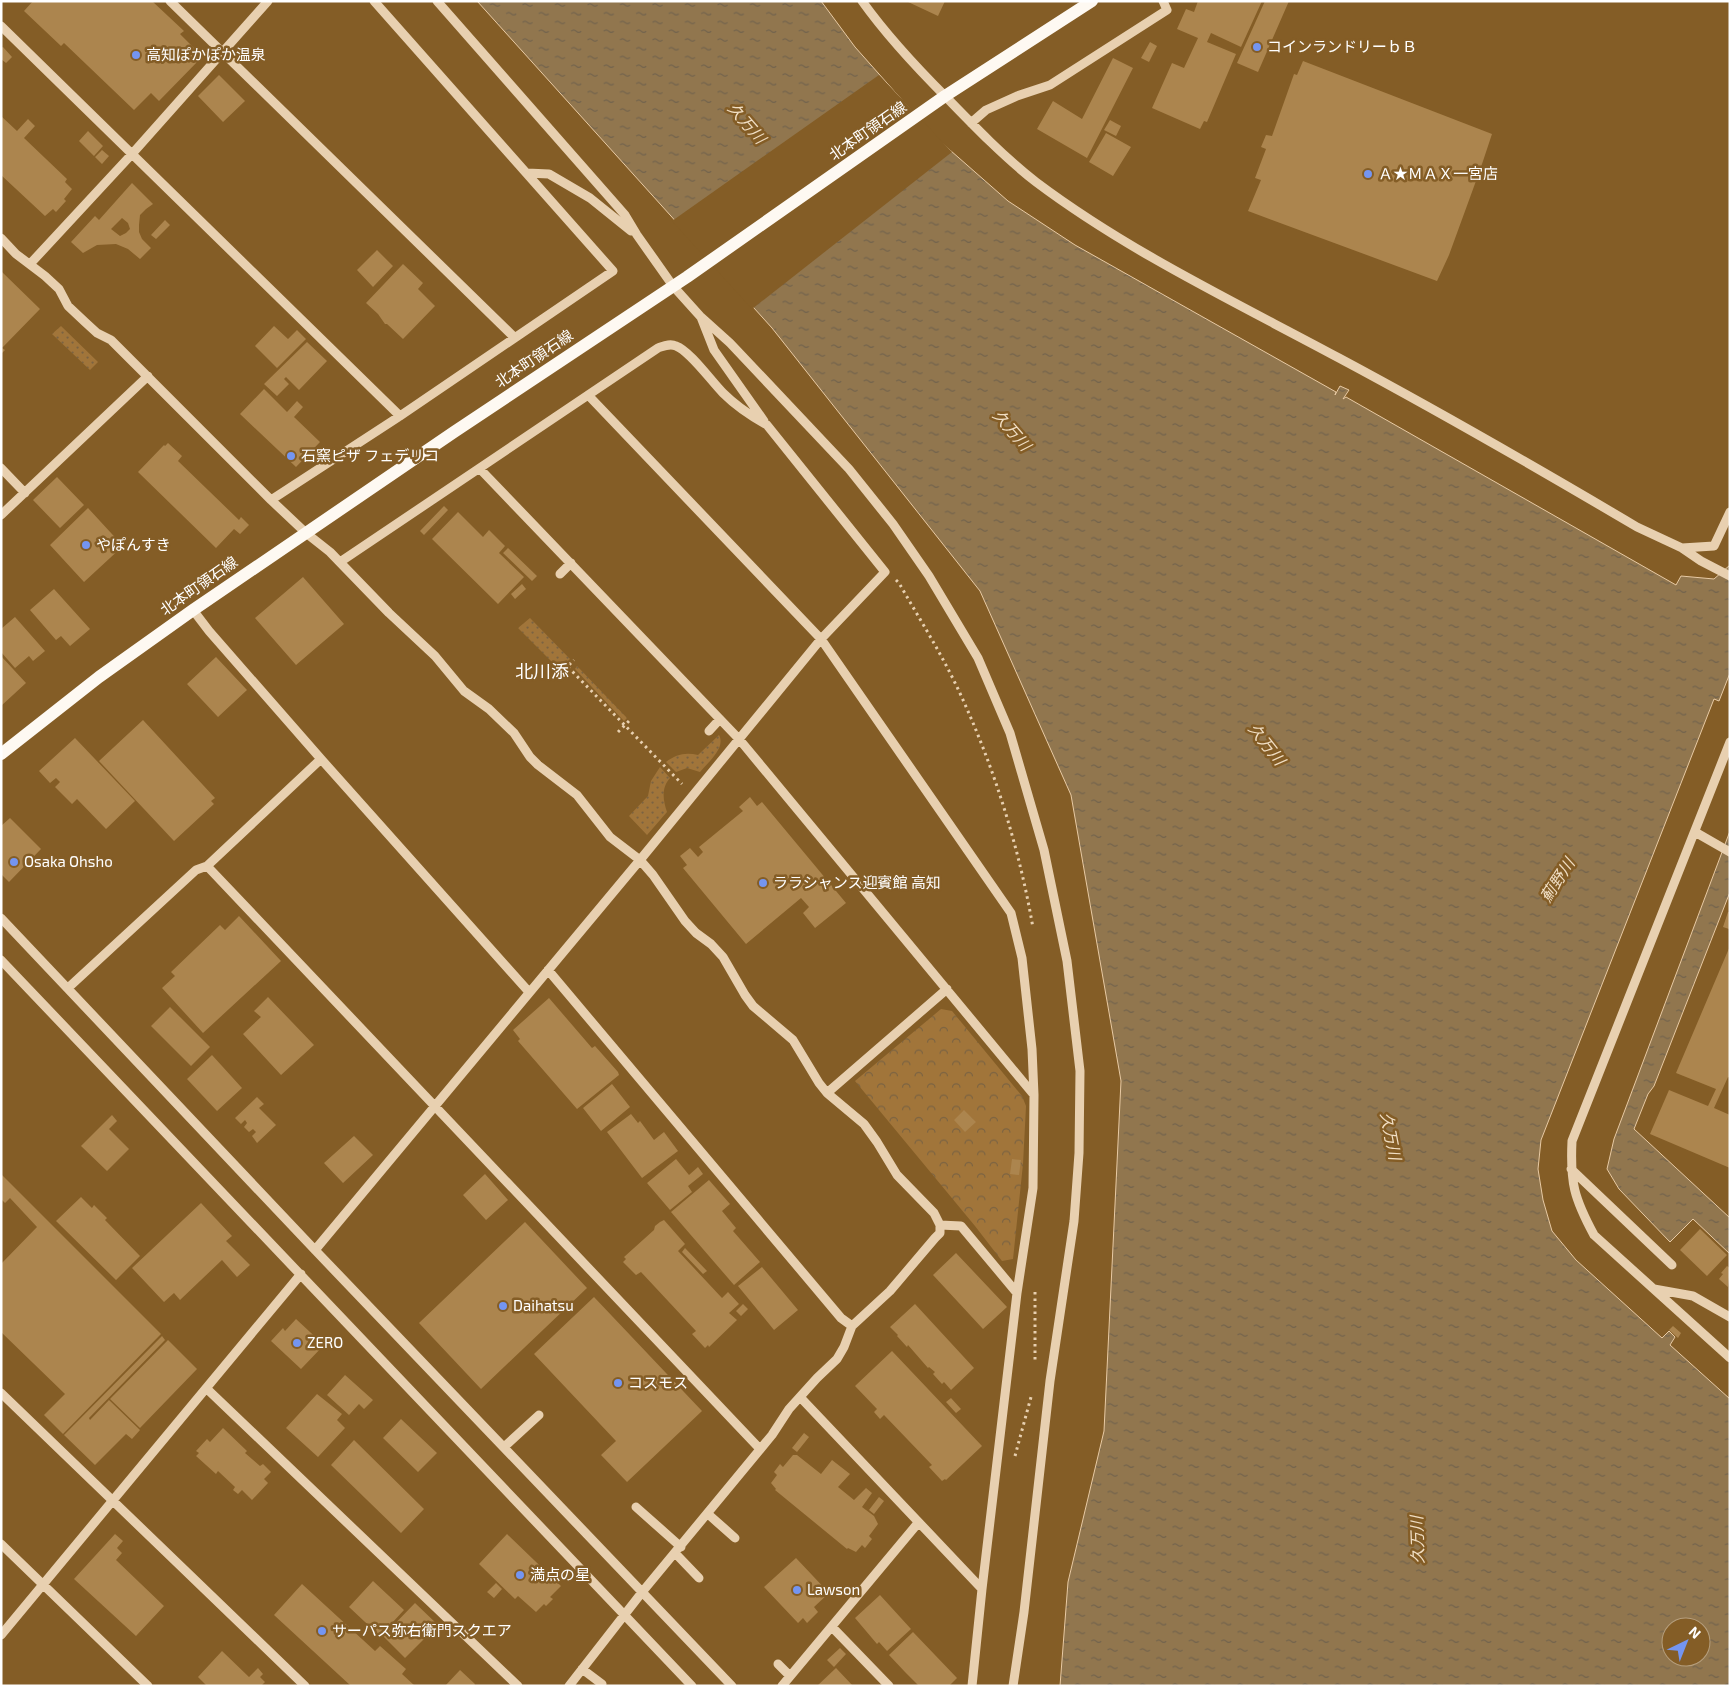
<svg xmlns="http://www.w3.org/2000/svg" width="1731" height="1687" font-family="'Exo 2','Noto Sans JP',sans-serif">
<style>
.grass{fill:url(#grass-dots)}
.park{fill:url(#park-crowns)}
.water{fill:url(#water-ripples);stroke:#e8caa4;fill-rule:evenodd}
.pier{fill:#845d26}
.building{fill:#ac854e;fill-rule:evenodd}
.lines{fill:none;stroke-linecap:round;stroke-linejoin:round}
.path{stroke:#e8d0b0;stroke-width:3;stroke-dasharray:2.5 4;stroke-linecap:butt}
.minor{stroke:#e8d0b0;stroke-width:9}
.major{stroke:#fef9f2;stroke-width:12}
.poi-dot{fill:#7495f1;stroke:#845d26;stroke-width:2}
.labels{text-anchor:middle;stroke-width:5;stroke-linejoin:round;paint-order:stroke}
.poi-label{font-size:15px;fill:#fff;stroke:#845d26;text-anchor:start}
.street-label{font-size:15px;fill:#fff;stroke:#845d26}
.water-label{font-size:16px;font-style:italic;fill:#f1dfc5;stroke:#845d26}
.quarter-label{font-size:18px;fill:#fff;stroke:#845d26}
</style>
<defs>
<pattern id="grass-dots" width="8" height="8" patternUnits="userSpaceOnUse" patternTransform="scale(1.25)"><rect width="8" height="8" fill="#a1753a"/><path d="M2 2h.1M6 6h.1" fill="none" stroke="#7b6342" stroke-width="1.8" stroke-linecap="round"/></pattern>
<pattern id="park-crowns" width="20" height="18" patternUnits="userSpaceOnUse" patternTransform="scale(1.25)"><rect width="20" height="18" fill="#a1753a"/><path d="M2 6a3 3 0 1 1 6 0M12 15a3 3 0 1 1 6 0" fill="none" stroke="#7b6342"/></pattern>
<pattern id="water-ripples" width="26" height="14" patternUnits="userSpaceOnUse" patternTransform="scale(1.25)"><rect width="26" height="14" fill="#91764e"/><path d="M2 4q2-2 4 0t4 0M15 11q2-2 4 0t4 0" fill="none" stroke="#72634d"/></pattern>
</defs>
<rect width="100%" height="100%" fill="#845d26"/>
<!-- grass -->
<path class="grass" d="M 61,326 L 98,362 L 90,370 L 52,334 Z
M 530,618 L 570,659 L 559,669 L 518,628 Z
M 577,666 L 627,718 L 624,721 L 575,669 Z
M 719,735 C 726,748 708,762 700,772 L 687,768 L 676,772 L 666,762 C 676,754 686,752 698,755 Z
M 660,767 L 670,778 C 661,788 663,800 667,812 L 647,835 L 629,816 L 648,796 L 651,781 Z"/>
<!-- park -->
<path class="park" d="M 941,1009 L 952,1011 L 1022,1096 L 1026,1106 L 1023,1164 L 1013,1259 L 1002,1261 L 975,1226 L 855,1081 Z"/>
<!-- water -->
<path class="water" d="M 477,1 L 821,1 L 855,47 L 934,136 L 1008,201 L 1075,245 L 1336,392 L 1335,395 L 1340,386 L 1349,390 L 1343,399 L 1346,397 L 1676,585 L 1681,576 L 1714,579 L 1730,565 L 1730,673 L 1719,701 L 1714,699 L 1541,1140 L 1538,1169 L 1543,1200 L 1552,1231 L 1576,1260 L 1662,1338 L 1669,1331 L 1675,1337 L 1670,1345 L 1730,1399 L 1730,1686 L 1060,1686 L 1068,1582 L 1104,1431 L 1121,1081 L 1071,795 L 980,591 L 772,328 ZM 1671,1627 L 1701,1627 L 1701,1657 L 1671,1657 Z
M 1730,831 L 1730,892 L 1654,1086 L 1648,1094 L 1634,1129 L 1730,1218 L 1730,1254 L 1693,1219 L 1670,1242 L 1619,1189 L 1607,1169 L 1614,1139 Z"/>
<!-- pier -->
<path class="pier" d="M 879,75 L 952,152 L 752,309 L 672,221 Z"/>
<!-- building -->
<path class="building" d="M 33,1 L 152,1 L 184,31 L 180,34 L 194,48 L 191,51 L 200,59 L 159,101 L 151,93 L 134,110 L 64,43 L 61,46 L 24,11 Z
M 906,1 L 945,1 L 938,16 Z
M 1198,1 L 1262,1 L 1241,47 L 1211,33 L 1207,42 L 1236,54 L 1207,122 L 1204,121 L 1200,129 L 1152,108 L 1172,63 L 1184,68 L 1198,38 L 1177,29 L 1186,9 L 1194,12 Z
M 1265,1 L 1289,1 L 1258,72 L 1237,63 Z
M 1150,42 L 1157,46 L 1149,62 L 1141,58 Z
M 3,47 L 12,57 L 6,63 L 1,59 L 1,48 Z
M 1113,58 L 1133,68 L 1087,158 L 1037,129 L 1053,101 L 1082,119 Z
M 1303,61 L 1492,134 L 1480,170 L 1449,255 L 1437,281 L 1248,211 L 1261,180 L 1255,178 L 1266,149 L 1261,147 L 1266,135 L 1272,136 L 1294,74 L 1297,75 Z
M 219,75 L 245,101 L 223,122 L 198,96 Z
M 1,116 L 17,131 L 28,119 L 35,126 L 24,138 L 67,179 L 65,182 L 72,189 L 64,199 L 66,201 L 56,212 L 53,209 L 45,216 L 1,175 Z
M 1110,120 L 1121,126 L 1116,136 L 1104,130 Z
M 88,131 L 103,146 L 94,156 L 79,141 Z
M 1106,133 L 1131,147 L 1113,176 L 1089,162 Z
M 102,150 L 109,156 L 102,164 L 95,157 Z
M 132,183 L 153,204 L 146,209 L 140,215 L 139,225 L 139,232 L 142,239 L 151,248 L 140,259 L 128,249 L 116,244 L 97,245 L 83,253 L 71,242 L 95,216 L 99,220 ZM 122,218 L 128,223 L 130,229 L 126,233 L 120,236 L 111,229 Z
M 165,220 L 170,225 L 156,239 L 151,235 Z
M 377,250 L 393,266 L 373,287 L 357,270 Z
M 403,264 L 423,283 L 418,289 L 435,306 L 403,339 L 387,324 L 385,324 L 378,314 L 366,303 Z
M 1,271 L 40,309 L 2,348 L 5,350 L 1,354 Z
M 274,326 L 288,339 L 297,330 L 306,339 L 277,368 L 255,346 Z
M 307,342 L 327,361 L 299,390 L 286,377 L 284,379 L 289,384 L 277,396 L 264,384 Z
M 264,389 L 287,412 L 297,401 L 303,407 L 294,417 L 320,442 L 296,467 L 240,414 Z
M 168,443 L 182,456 L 178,461 L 239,520 L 241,517 L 249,525 L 240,534 L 234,529 L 216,548 L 138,472 L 164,445 L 165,446 Z
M 57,477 L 84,505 L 60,528 L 33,500 Z
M 444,506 L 448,510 L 424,535 L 420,531 Z
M 88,508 L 123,546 L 84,582 L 50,545 Z
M 458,512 L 483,537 L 489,530 L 505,546 L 499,553 L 524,577 L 498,604 L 432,539 Z
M 508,548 L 537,576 L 532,581 L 503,553 Z
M 303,577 L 344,624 L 296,665 L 255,618 Z
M 522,584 L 526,589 L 515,599 L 511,594 Z
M 54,589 L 90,629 L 70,646 L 61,636 L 56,640 L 30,610 Z
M 15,617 L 45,651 L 33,661 L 29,656 L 15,668 L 1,652 L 1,629 Z
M 1,656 L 26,683 L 1,706 Z
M 216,657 L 247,690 L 218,717 L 187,684 Z
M 143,720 L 215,798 L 211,801 L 214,804 L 174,841 L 99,761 Z
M 75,738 L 135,801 L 106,829 L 77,799 L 72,804 L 55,787 L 60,782 L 56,778 L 50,783 L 39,771 Z
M 750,797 L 757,806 L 762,802 L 846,903 L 815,928 L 803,913 L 809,907 L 801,898 L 746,944 L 683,868 L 687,865 L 680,856 L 690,848 L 698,857 L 703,852 L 699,847 L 743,811 L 739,807 Z
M 10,818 L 41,849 L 9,882 L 1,874 L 1,826 Z
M 1728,912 L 1730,912 L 1729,929 L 1723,927 Z
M 239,916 L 281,961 L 203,1033 L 162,988 L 175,976 L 171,972 L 220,925 L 225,930 Z
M 1730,946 L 1730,1078 L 1728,1077 L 1714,1108 L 1730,1115 L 1730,1168 L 1650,1134 L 1669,1090 L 1708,1106 L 1716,1089 L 1676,1073 Z
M 268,997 L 314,1045 L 281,1075 L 243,1034 L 261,1017 L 254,1011 Z
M 549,998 L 592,1048 L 595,1046 L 618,1072 L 619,1075 L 577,1109 L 518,1041 L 520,1039 L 513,1030 Z
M 170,1007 L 210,1047 L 191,1066 L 151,1026 Z
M 212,1055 L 242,1088 L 217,1111 L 187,1079 Z
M 612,1084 L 630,1107 L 601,1131 L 583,1108 Z
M 257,1097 L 264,1104 L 259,1108 L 276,1125 L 257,1143 L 252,1136 L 256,1132 L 253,1129 L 249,1132 L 244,1127 L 247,1123 L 245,1120 L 241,1124 L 235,1118 Z
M 964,1110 L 976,1122 L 965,1132 L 954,1120 Z
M 631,1114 L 638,1123 L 640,1121 L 654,1140 L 664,1132 L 678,1151 L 642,1178 L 607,1132 Z
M 112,1115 L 117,1121 L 109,1129 L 129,1149 L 107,1171 L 81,1146 Z
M 354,1136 L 373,1155 L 343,1183 L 324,1163 Z
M 676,1159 L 689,1175 L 698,1167 L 703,1174 L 688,1186 L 692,1192 L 670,1210 L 647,1183 Z
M 1012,1159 L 1021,1160 L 1019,1175 L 1010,1174 Z
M 1,1174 L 161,1334 L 63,1434 L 44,1415 L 65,1394 L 1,1332 L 1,1264 L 37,1227 L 10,1198 L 5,1203 L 1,1199 Z
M 485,1174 L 508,1200 L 486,1220 L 463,1195 Z
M 709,1180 L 730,1204 L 722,1211 L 736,1228 L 733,1231 L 760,1262 L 734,1285 L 671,1212 Z
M 81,1197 L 92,1208 L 94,1205 L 107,1218 L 105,1220 L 140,1256 L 116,1280 L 56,1221 Z
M 201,1203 L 232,1236 L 226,1241 L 250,1265 L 237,1277 L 222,1260 L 180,1300 L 174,1293 L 164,1302 L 132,1268 Z
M 664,1220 L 685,1244 L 678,1251 L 722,1298 L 728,1292 L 739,1304 L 729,1313 L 737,1320 L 709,1347 L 708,1345 L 705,1348 L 692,1334 L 696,1331 L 641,1272 L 636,1275 L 623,1262 L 626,1259 L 624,1257 L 654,1230 L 655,1226 L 660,1222 Z
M 525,1222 L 587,1288 L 481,1389 L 419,1323 Z
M 1700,1229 L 1727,1255 L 1707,1276 L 1680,1250 Z
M 685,1248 L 707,1271 L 703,1274 L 682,1252 Z
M 956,1253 L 1007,1307 L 983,1329 L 933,1275 Z
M 1727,1266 L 1730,1268 L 1728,1287 L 1719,1279 L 1723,1274 L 1721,1273 Z
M 762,1267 L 798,1310 L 774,1330 L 738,1286 Z
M 594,1297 L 702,1411 L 627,1482 L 601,1455 L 616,1441 L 534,1354 Z
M 743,1304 L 748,1309 L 741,1316 L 736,1311 Z
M 915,1304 L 974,1368 L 951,1390 L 944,1382 L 942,1384 L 933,1374 L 935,1372 L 929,1367 L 928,1368 L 908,1345 L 907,1347 L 897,1336 L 898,1335 L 890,1327 Z
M 296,1319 L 324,1345 L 301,1369 L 271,1341 L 283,1328 L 285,1331 Z
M 1673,1326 L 1681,1333 L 1678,1338 L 1669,1330 Z
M 162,1336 L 165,1340 L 89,1418 L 90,1420 L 109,1400 L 140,1430 L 132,1439 L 126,1434 L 95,1465 L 64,1435 Z
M 168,1340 L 197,1369 L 140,1428 L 110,1399 Z
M 892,1351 L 982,1446 L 946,1480 L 945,1479 L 942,1481 L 929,1467 L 932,1465 L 884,1415 L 880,1419 L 874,1412 L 877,1409 L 855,1386 Z
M 345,1375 L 373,1400 L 364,1409 L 359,1404 L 349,1415 L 327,1395 Z
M 317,1394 L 342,1414 L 337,1420 L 345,1428 L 318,1457 L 286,1428 Z
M 951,1398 L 961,1409 L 956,1413 L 946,1402 Z
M 401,1419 L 437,1453 L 418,1472 L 383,1438 Z
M 223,1428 L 247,1451 L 245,1453 L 260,1466 L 263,1464 L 271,1472 L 264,1479 L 268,1483 L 252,1500 L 242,1490 L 238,1494 L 233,1490 L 235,1487 L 218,1471 L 216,1474 L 196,1456 L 199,1453 L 196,1451 L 207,1439 L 210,1442 Z
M 804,1433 L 809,1437 L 797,1452 L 792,1448 Z
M 354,1440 L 424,1509 L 401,1533 L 331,1465 Z
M 793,1455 L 797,1455 L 821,1474 L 832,1460 L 850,1474 L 838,1487 L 854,1500 L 866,1488 L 872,1493 L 862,1507 L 874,1516 L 878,1524 L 869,1536 L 872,1539 L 865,1548 L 862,1545 L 856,1552 L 848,1548 L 847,1549 L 775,1490 L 776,1489 L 771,1483 L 777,1475 L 774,1472 L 780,1464 L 783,1467 Z
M 879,1497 L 884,1501 L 874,1514 L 869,1510 Z
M 115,1534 L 123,1541 L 117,1548 L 122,1553 L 116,1560 L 164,1606 L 136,1636 L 74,1579 Z
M 507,1534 L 561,1586 L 550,1597 L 553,1599 L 546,1606 L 544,1604 L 536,1612 L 518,1596 L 515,1599 L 479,1564 Z
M 796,1558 L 829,1593 L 814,1607 L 818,1612 L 807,1623 L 803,1618 L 798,1623 L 764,1587 Z
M 373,1581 L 404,1610 L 380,1636 L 349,1607 Z
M 496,1583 L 502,1589 L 494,1598 L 487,1592 Z
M 302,1584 L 375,1651 L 380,1646 L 406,1669 L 402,1674 L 415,1686 L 351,1686 L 274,1615 Z
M 880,1595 L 911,1629 L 887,1651 L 879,1642 L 877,1644 L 855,1618 Z
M 415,1603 L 438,1625 L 405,1658 L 383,1636 Z
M 913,1632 L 957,1678 L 949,1686 L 919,1686 L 905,1672 L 889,1655 Z
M 840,1648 L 846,1654 L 834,1667 L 827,1660 Z
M 222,1651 L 249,1677 L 258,1668 L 263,1674 L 260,1677 L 265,1682 L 261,1686 L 207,1686 L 198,1677 Z
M 836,1668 L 853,1686 L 817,1686 Z
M 460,1670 L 475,1684 L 474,1686 L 445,1686 Z"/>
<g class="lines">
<!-- path -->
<path class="path" d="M 896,580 L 899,583 C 919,618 941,653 958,689 C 993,764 1019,846 1033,928
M 568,667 L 682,784
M 560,674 L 574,660
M 618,732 L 630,720
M 1035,1292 L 1035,1363
M 1015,1456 L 1031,1397"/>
<!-- minor -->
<path class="minor" d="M 170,1 L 514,337
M 437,1 L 625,215 L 637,235 L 673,286 L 700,316 L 730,343 L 849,469 L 893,524 L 929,576 L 978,658 L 1010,733 L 1044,850 L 1067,961 L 1080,1071 L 1079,1153 L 1074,1221 L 1050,1381 L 1024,1612 L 1013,1686
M 862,1 C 887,36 916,67 946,97 C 975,127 1004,157 1036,182 C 1129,252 1237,303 1339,358 C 1440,412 1539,469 1637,527 L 1682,548 L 1701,561 L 1730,576
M 1,26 L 400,416
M 971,123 L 986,110 L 1017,96 L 1050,85 L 1167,10 L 1163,1
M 527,173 L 549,174 L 590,198 L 631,231
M 1,238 L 16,254 L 45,276 L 59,289 L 68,306 L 85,322 L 97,333 L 111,340 L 271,500 L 306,533 L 330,552 L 389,613 L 435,656 L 464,691 L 489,709 L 514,733 L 530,757 L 538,765 L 577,795 L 610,837 L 640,860 L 653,875 L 685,921 L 696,933 L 711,944 L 723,957 L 745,995 L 753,1006 L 793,1040 L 819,1083 L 827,1093 L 864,1124 L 877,1142 L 897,1175 L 934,1213 L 940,1225 L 940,1233 L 935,1238 L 890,1291 L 852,1326 L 844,1347 L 837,1359 L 817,1378 L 789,1409 L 772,1435 L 643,1591 L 569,1686
M 30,264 L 132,154 L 268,1
M 701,317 L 714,350 L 764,421
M 588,395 L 821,639 L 1011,913 L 1022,958 L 1032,1049 L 1034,1095 L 1033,1188 L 1017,1293
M 1,468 L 25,493
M 480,469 L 739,739 L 1034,1095
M 271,500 L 400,416 L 613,271 L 374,1
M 1,515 L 148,376
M 1682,548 L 1714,546 L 1730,512
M 560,574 L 571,563
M 193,610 L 209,631 L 321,759 L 529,992
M 709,731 L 720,719
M 1730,742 L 1572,1141 C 1570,1183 1574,1198 1594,1235 L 1730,1358
M 1695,832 L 1730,852
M 207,866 L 760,1449
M 1,918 L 315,1250 L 732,1686
M 1,960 L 692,1686
M 548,970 L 841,1318 L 852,1326
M 68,988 L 196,870 L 207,866 L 321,759
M 827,1093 L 947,989
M 1571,1169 L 1672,1265
M 940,1225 L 961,1226 L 1017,1293 L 982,1589 L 972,1686
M 315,1250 L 640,860 L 821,639 L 885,572 L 767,425 C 751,416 736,406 723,393 C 711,381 690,351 676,346 C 670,343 664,346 658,348 L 340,562
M 1654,1289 L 1693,1296 L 1730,1317
M 206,1388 L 518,1686
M 1,1393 L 305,1686
M 800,1397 L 982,1589
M 504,1447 L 539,1415
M 636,1507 L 681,1547
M 708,1514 L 735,1538
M 1,1544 L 148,1686
M 675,1553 L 699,1578
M 832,1627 L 889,1686
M 1,1635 L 301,1274
M 778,1664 L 790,1676
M 582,1669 L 602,1684
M 782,1686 L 918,1523"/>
<!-- major -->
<path class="major" d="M 1,754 L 99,677 L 193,610 L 454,432 L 687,277 L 945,96 L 1092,1"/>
</g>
<!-- markers -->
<g class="poi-dot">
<circle cx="1257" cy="47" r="5"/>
<circle cx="136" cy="55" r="5"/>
<circle cx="1368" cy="174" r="5"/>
<circle cx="291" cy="456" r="5"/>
<circle cx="86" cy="545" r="5"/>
<circle cx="14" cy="862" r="5"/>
<circle cx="763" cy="883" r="5"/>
<circle cx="503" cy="1306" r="5"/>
<circle cx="297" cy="1343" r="5"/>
<circle cx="618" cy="1383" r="5"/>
<circle cx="520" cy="1575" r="5"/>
<circle cx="797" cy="1590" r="5"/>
<circle cx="322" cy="1631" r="5"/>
</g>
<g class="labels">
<!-- poi labels -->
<g class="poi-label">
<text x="1267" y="52">コインランドリーｂＢ</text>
<text x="146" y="60">高知ぽかぽか温泉</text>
<text x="1378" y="179">Ａ★ＭＡＸ一宮店</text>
<text x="301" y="461">石窯ピザ フェデリコ</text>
<text x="96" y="550">やぽんすき</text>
<text x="24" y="867">Osaka Ohsho</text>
<text x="773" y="888">ララシャンス迎賓館 高知</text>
<text x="513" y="1311">Daihatsu</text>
<text x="307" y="1348">ZERO</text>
<text x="628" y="1388">コスモス</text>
<text x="530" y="1580">満点の星</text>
<text x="807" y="1595">Lawson</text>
<text x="332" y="1636">サーパス弥右衛門スクエア</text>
</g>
<!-- street labels -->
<g class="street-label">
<text transform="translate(868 131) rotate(-35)" y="5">北本町領石線</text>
<text transform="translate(534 359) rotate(-34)" y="5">北本町領石線</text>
<text transform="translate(199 586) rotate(-35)" y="5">北本町領石線</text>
</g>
<!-- water labels -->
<g class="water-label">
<text transform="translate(747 123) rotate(49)" y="6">久万川</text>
<text transform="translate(1012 430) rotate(49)" y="6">久万川</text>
<text transform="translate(1267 744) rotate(52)" y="6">久万川</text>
<text transform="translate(1557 880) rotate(-57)" y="6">薊野川</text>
<text transform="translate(1391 1136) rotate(79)" y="6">久万川</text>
<text transform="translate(1417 1540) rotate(-92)" y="6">久万川</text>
</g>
<!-- quarter labels -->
<g class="quarter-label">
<text x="542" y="678">北川添</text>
</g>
</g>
<!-- border -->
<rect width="1731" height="1687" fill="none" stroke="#ffffff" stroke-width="5"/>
<!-- north arrow -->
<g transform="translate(1686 1642) rotate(43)"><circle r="24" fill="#845d26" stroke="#b59e7d"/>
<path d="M0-4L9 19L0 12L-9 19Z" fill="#7495f1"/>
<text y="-8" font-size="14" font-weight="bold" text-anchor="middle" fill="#ffffff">N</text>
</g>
</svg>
